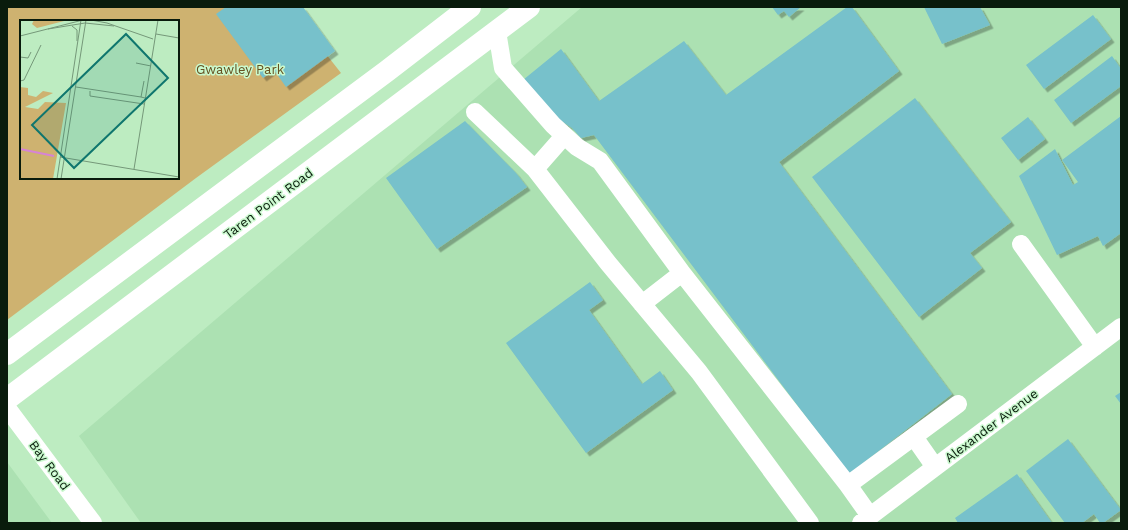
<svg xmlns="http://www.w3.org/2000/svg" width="1128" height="530" font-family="'Work Sans',sans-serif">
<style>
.built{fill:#ace1b2}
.green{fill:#ceb270;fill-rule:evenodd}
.building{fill:#77c1cb;filter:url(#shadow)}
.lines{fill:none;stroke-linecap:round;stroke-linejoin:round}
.minor{stroke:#fff;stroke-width:18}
.major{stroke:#fff;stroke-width:22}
.labels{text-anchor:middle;stroke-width:3;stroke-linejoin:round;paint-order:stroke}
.park-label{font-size:13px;fill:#655121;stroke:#caf9ce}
.street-label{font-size:13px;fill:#091b0c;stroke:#caf9ce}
.inset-river{fill:none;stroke:#d683d5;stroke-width:2}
.inset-road{fill:none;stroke:#759879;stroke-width:1}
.view{fill:#0f766e;fill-opacity:0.15;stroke:#0f766e;stroke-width:2}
.inset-edge{fill:none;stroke:#091b0c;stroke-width:2}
</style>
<defs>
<filter id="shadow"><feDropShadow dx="3.5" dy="3.5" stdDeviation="0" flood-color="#0004"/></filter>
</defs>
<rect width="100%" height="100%" fill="#bdecc1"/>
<!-- built -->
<path class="built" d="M 582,7 L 1121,7 L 1121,523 L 141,523 L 79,436 Z
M 7,462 L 35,500 L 52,523 L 7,523 Z"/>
<!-- green -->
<path class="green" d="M 7,7 L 289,7 L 341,73 L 196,178 L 7,320 ZM 21,21 L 178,21 L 178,178 L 21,178 Z"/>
<!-- building -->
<path class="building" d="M 226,7 L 303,7 L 335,51 L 286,87 L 274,70 L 263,78 L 216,14 Z
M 772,7 L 801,7 L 789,17 L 784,11 L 778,15 Z
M 847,7 L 852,7 L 899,71 L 779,162 L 952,394 L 849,474 L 594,135 L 581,138 L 572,128 L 557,118 L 523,80 L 561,49 L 599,101 L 684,41 L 726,95 Z
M 924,7 L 980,7 L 990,25 L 942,44 Z
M 1093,15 L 1111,39 L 1044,89 L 1026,65 Z
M 1112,56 L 1121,69 L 1121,86 L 1071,123 L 1054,100 Z
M 915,98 L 1011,222 L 970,253 L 982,268 L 919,317 L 812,177 Z
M 1121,116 L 1121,233 L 1103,246 L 1098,236 L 1057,255 L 1019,176 L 1055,149 L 1073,185 L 1078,182 L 1062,160 Z
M 1028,117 L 1045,139 L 1018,160 L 1001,138 Z
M 465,121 L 516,173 L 527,187 L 437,249 L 386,178 Z
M 590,282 L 603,300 L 589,310 L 642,384 L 660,371 L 673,390 L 586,453 L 506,343 Z
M 1121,392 L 1121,404 L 1115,396 Z
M 1068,439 L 1121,510 L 1103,523 L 1100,523 L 1094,514 L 1082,523 L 1065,523 L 1026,471 Z
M 1017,474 L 1052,523 L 958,523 L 955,518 Z"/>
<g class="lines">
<!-- minor -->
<path class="minor" d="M 497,31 L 503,68 L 553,125 L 577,147 L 600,161 L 682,273 L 848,485
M 475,112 L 535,169
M 564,136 L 535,169 L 608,263 L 699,372 L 810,523
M 1021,244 L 1095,347
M 642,304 L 682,273
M 7,408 L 93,523
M 914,437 L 935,467
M 870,516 L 848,485 L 958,404
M 861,523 L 1121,327"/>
<!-- major -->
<path class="major" d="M 7,354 L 387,71 L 470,7
M 7,399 L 529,7"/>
</g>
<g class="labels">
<!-- park labels -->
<g class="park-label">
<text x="240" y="74">Gwawley Park</text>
</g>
<!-- street labels -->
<g class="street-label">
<text transform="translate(268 203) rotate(-37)" y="5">Taren Point Road</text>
<text transform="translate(991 425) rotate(-37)" y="5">Alexander Avenue</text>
<text transform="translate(50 465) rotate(53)" y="5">Bay Road</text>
</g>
</g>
<!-- overview -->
<g transform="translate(20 20)">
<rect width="159" height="159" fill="#bdecc1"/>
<path d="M 14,0 L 48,0 L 17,8 L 12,4 ZM 0,67 L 8,68 L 8,75 L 16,77 L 23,71 L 33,73 L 5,87 L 18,89 L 25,82 L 46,83 L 33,159 L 0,159 Z" fill="#ceb270"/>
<path class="inset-river" d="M 0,129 L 34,136"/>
<path class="inset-road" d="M 71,0 L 87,3 L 133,19M 52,6 L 57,10 L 57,21M 28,9 L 65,3 L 94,6M 136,14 L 159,18M 0,16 L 63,0M 0,37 L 8,38 L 11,32M 116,43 L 131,46M 0,61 L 4,60 L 21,25M 124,61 L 121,77 L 125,78M 56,67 L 121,77M 70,71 L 70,76 L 124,84M 40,137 L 159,157M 114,149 L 138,0M 37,159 L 61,0M 41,159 L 66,0"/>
<path class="view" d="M 106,14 L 148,58 L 54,148 L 12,105 Z"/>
<rect width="159" height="159" class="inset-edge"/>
</g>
<!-- border -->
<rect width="1128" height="530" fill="none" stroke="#091b0c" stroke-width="16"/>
</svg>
